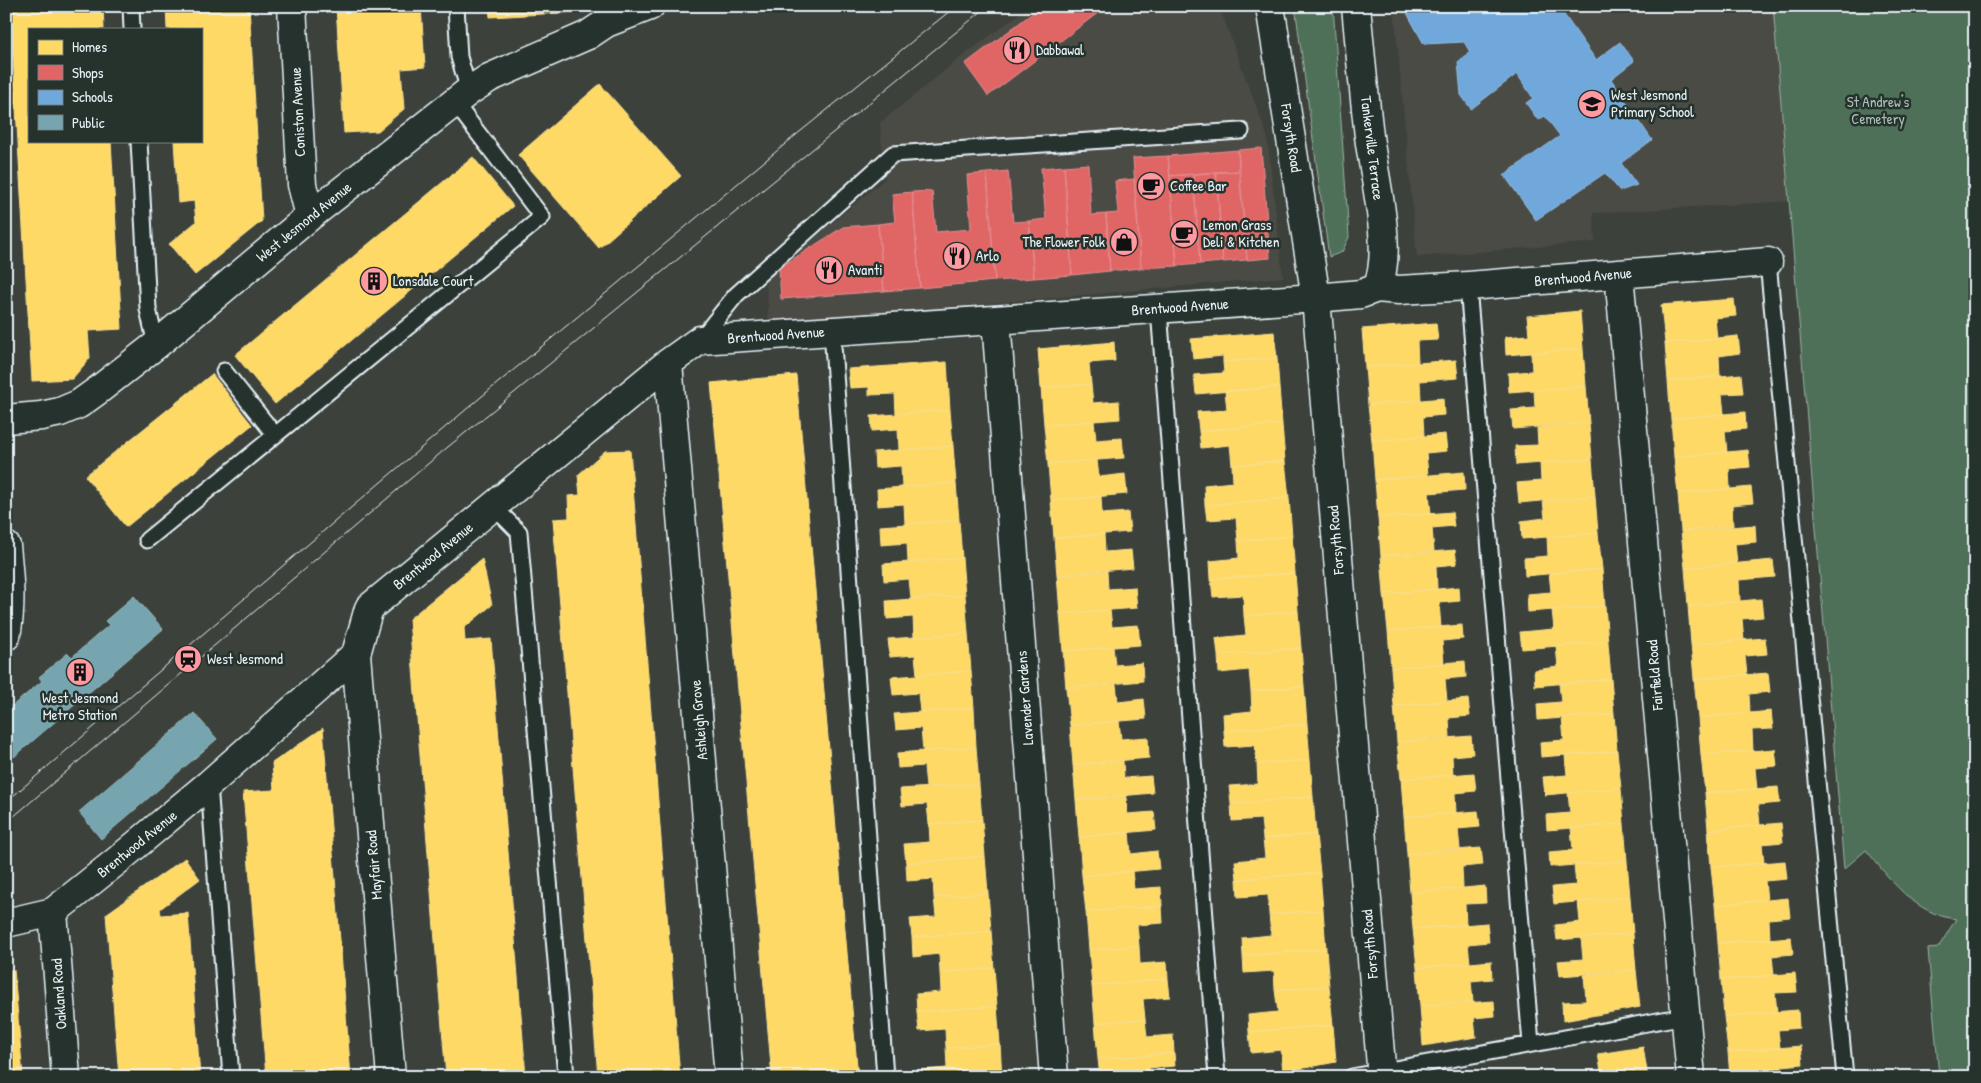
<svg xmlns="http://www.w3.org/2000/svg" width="1981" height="1083" font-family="'Patrick Hand',sans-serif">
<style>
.built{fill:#4c4c45}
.green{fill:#4f7059;stroke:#9cb0a8}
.homes{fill:#ffd966;stroke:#f8e092}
.shops{fill:#e06666;stroke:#e29092}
.schools{fill:#6fa8dc;stroke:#93bee4}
.public{fill:#76a5af;stroke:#98bcc5}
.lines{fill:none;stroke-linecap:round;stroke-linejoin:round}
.lane-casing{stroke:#e8f1f8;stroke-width:19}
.street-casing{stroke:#e8f1f8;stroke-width:31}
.lane{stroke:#26332d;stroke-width:15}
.street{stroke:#26332d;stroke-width:28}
.tram{stroke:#e8f1f8;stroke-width:1}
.labels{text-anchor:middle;stroke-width:5;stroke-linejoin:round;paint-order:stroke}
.poi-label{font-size:15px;fill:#e8f1f8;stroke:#26332d;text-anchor:start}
.park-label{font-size:15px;fill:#abbdb8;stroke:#26332d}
.street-label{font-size:15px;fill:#e8f1f8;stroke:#26332d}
</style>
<rect width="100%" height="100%" fill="#3c423b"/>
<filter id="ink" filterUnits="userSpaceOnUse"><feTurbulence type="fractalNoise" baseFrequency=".02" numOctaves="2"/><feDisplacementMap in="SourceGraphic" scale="10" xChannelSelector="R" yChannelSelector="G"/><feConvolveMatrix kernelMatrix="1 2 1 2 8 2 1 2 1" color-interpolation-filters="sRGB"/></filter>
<g filter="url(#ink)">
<!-- built -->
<path class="built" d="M 1030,6 L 1219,6 L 1267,136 L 1283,277 L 769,323 L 766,278 L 885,179 L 880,123 L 959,59 Z
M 1394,6 L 1773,6 L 1789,201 L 1593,213 L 1595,242 L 1417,257 Z"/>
<!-- green -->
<path class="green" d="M 1295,6 L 1333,6 L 1349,237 L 1342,252 L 1329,257 Z
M 1773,6 L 1975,6 L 1975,1077 L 1939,1077 L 1928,949 L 1938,948 L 1956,919 C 1914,914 1891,880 1866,850 L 1844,869 Z"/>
<!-- homes -->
<path class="homes" d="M 10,6 L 103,6 L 104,29 L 29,29 L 29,141 L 111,141 L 122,329 L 88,331 L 90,358 L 72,379 L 32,381 Z
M 166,6 L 249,6 L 262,221 L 195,275 L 169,244 L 196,222 L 194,201 L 178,203 L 174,141 L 201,141 L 201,29 L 167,29 Z
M 336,6 L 421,6 L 425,67 L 401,69 L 404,109 L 378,131 L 344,133 Z
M 489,6 L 579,6 L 579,12 L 490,17 Z
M 600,84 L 681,176 L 599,248 L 518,155 Z
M 473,157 L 513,206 L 275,404 L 235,355 Z
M 1734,299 L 1736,316 L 1715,318 L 1717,339 L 1665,343 L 1661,305 Z
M 1580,311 L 1583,349 L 1506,355 L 1505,337 L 1529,335 L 1527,316 Z
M 1436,323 L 1438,340 L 1417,341 L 1418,363 L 1365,367 L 1362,329 Z
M 1274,332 L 1277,358 L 1223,362 L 1223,356 L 1193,359 L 1191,339 Z
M 1738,336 L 1740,353 L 1719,356 L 1720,376 L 1668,381 L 1665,343 Z
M 1114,342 L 1115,361 L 1089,363 L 1091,384 L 1041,388 L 1038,349 Z
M 1583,349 L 1586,386 L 1509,392 L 1508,373 L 1532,371 L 1531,353 Z
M 1277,358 L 1279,387 L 1196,394 L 1194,375 L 1224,373 L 1223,362 Z
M 1456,360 L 1458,378 L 1420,381 L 1421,400 L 1368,405 L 1365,367 Z
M 947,362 L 950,410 L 896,414 L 895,394 L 869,395 L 869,387 L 850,388 L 848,369 Z
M 212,374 L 252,425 L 126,527 L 85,476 Z
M 1741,374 L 1743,393 L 1722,394 L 1724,414 L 1671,419 L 1668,381 Z
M 796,375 L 858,1077 L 772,1077 L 711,383 Z
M 1091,384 L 1093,403 L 1119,401 L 1120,419 L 1044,425 L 1041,388 Z
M 1586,386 L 1589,423 L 1513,429 L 1511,410 L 1535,408 L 1534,390 Z
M 1279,387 L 1282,424 L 1199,431 L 1197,412 L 1227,410 L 1225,391 Z
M 1443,398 L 1444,415 L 1423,417 L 1424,436 L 1372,441 L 1368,405 Z
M 950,410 L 953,446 L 899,450 L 898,429 L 872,431 L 871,416 Z
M 1745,412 L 1746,429 L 1725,431 L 1727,452 L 1674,457 L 1671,419 Z
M 1094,421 L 1096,440 L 1122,438 L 1124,458 L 1048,464 L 1044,425 Z
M 1589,423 L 1592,459 L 1516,465 L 1515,446 L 1538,445 L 1537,428 Z
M 1282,424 L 1285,461 L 1232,465 L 1230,445 L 1201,448 L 1199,431 Z
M 1445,434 L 1447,451 L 1426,453 L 1428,475 L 1375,480 L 1372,441 Z
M 953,446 L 956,483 L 902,487 L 901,466 L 875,468 L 874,452 Z
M 630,450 L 680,1077 L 598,1077 L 553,519 L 569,518 L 568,496 L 580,495 L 578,475 L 605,451 Z
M 1748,450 L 1750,467 L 1729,469 L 1730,489 L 1678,494 L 1674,457 Z
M 1592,459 L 1595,496 L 1519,503 L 1517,483 L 1541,481 L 1540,463 Z
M 1097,460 L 1099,477 L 1125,474 L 1127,494 L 1051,501 L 1048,464 Z
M 1285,461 L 1289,498 L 1205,505 L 1204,485 L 1233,482 L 1232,465 Z
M 1464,472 L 1465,490 L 1429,493 L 1431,514 L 1378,518 L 1375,480 Z
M 956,483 L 959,520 L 905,524 L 904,504 L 878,506 L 877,489 Z
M 1751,487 L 1753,503 L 1732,505 L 1733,526 L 1681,531 L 1678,494 Z
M 1101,496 L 1102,514 L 1128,512 L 1130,532 L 1054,538 L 1051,501 Z
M 1595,496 L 1598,533 L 1522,539 L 1521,521 L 1545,518 L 1543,501 Z
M 1289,498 L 1292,536 L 1238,541 L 1236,518 L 1207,520 L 1205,505 Z
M 1452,512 L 1454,526 L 1432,528 L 1434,551 L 1381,556 L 1378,518 Z
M 959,520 L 962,558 L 908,562 L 907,543 L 881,545 L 880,526 Z
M 1755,525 L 1756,542 L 1735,544 L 1737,563 L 1685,568 L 1681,531 Z
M 1598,533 L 1602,569 L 1525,576 L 1524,558 L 1548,556 L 1547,537 Z
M 1104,534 L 1105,552 L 1131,550 L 1133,568 L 1057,575 L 1054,538 Z
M 1292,536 L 1295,573 L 1211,579 L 1210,561 L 1239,558 L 1238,541 Z
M 1455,550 L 1457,564 L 1436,566 L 1437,589 L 1384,594 L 1381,556 Z
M 962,558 L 965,595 L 911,599 L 909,579 L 884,581 L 883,564 Z
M 482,559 L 492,605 L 464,628 L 465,641 L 491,639 L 526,1077 L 446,1077 L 409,619 Z
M 1773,560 L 1775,577 L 1739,580 L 1740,601 L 1688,606 L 1685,568 Z
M 1602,569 L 1605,606 L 1528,612 L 1527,594 L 1551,592 L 1549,573 Z
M 1107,571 L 1108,589 L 1135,587 L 1137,608 L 1060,614 L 1057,575 Z
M 1295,573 L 1298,611 L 1244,616 L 1243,595 L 1213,597 L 1211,579 Z
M 1459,587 L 1460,601 L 1439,603 L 1441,627 L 1388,631 L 1384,594 Z
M 965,595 L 968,633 L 914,637 L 913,617 L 887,619 L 886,601 Z
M 1761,599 L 1763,617 L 1742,619 L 1744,640 L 1691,644 L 1688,606 Z
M 1605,606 L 1608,642 L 1522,649 L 1520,632 L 1554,629 L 1552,610 Z
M 1110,610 L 1112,627 L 1138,625 L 1140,645 L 1063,651 L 1060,614 Z
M 1298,611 L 1301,648 L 1218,655 L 1216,638 L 1246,635 L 1244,616 Z
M 1462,625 L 1463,639 L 1442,641 L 1444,663 L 1391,668 L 1388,631 Z
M 968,633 L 971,671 L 917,675 L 915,655 L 890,657 L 888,639 Z
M 1765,638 L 1767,654 L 1745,656 L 1747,675 L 1694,679 L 1691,644 Z
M 1608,642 L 1611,679 L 1535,686 L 1534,670 L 1558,667 L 1556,646 Z
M 1113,647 L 1115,665 L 1142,663 L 1143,681 L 1066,688 L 1063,651 Z
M 1301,648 L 1304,686 L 1251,691 L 1249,670 L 1219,673 L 1218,655 Z
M 1465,661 L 1466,677 L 1445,679 L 1447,701 L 1394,706 L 1391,668 Z
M 971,671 L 974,708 L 920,712 L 918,693 L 893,695 L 891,677 Z
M 1768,673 L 1770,692 L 1749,694 L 1750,713 L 1698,718 L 1694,679 Z
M 1611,679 L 1614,714 L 1538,720 L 1537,704 L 1561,702 L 1559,684 Z
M 1116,684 L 1118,702 L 1144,699 L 1146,719 L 1070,725 L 1066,688 Z
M 1304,686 L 1307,724 L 1224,731 L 1223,714 L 1252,711 L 1251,691 Z
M 1468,699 L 1470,716 L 1449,718 L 1450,737 L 1397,742 L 1394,706 Z
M 974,708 L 976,747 L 923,751 L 921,728 L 896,730 L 894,714 Z
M 1771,711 L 1773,729 L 1752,730 L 1753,751 L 1701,755 L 1698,718 Z
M 1614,714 L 1617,751 L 1541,757 L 1540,742 L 1564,740 L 1562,718 Z
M 1119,721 L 1121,739 L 1148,737 L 1149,758 L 1073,765 L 1070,725 Z
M 1307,724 L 1310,760 L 1257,764 L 1255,745 L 1225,747 L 1224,731 Z
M 323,728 L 351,1077 L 266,1077 L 243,792 L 274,790 L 272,763 Z
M 1471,736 L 1473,754 L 1452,756 L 1453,775 L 1401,779 L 1397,742 Z
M 976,747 L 979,784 L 926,787 L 924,766 L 898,768 L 897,753 Z
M 1775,749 L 1777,766 L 1755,768 L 1757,789 L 1705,793 L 1701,755 Z
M 1617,751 L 1621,788 L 1545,795 L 1543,777 L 1567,775 L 1565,755 Z
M 1310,760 L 1313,797 L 1231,804 L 1229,786 L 1258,784 L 1257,764 Z
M 1123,761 L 1124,778 L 1151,776 L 1153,793 L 1076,800 L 1073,765 Z
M 1474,773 L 1476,791 L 1455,793 L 1456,813 L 1404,817 L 1401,779 Z
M 979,784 L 982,820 L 929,824 L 927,804 L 902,806 L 900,789 Z
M 1778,787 L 1780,803 L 1758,805 L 1760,825 L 1708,830 L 1705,793 Z
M 1621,788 L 1624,824 L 1547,830 L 1546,815 L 1570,813 L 1568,793 Z
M 1126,796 L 1127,814 L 1154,812 L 1156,830 L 1079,837 L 1076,800 Z
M 1313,797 L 1316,834 L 1263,839 L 1261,819 L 1232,821 L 1231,804 Z
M 1478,811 L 1480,827 L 1458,829 L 1460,849 L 1407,854 L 1404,817 Z
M 982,820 L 985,856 L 906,863 L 904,844 L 930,842 L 929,824 Z
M 1781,823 L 1783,842 L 1762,844 L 1764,863 L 1711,867 L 1708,830 Z
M 1624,824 L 1627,861 L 1550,867 L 1549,852 L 1573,850 L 1571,828 Z
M 1129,832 L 1131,854 L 1157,851 L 1159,869 L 1082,876 L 1079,837 Z
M 1316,834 L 1320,873 L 1237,879 L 1235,861 L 1265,858 L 1263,839 Z
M 1481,848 L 1483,865 L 1462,867 L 1463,888 L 1410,893 L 1407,854 Z
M 985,856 L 988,893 L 934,897 L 933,879 L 907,881 L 906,863 Z
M 185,858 L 200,879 L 160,909 L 161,915 L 188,913 L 200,1077 L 119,1077 L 106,914 Z
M 1627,861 L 1630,897 L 1554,904 L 1552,887 L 1576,885 L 1574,865 Z
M 1785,861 L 1787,879 L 1765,881 L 1767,900 L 1715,905 L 1711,867 Z
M 1132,871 L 1134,889 L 1161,887 L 1162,906 L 1086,912 L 1082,876 Z
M 1320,873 L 1323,910 L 1269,914 L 1268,895 L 1238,897 L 1237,879 Z
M 1485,886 L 1486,903 L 1465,904 L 1466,925 L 1413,929 L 1410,893 Z
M 988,893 L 991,931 L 912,937 L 910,919 L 936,917 L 934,897 Z
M 1630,897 L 1633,934 L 1557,940 L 1555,925 L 1580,922 L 1578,902 Z
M 1788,898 L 1790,917 L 1769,919 L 1770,939 L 1718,943 L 1715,905 Z
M 1162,906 L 1163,923 L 1137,925 L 1139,946 L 1089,950 L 1086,912 Z
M 1323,910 L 1326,949 L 1243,956 L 1242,938 L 1271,935 L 1269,914 Z
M 1487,923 L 1489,942 L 1468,944 L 1470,963 L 1417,968 L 1413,929 Z
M 991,931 L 994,968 L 940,973 L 939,954 L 913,957 L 912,937 Z
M 1633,934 L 1636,970 L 1560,976 L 1558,961 L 1583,959 L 1581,938 Z
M 1791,937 L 1793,954 L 1772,956 L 1774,975 L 1721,980 L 1718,943 Z
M 1139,946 L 1140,964 L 1167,962 L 1168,979 L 1092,986 L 1089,950 Z
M 1326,949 L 1329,986 L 1275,990 L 1274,971 L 1244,973 L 1243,956 Z
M 1491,961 L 1492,979 L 1471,981 L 1473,1002 L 1420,1006 L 1417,968 Z
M 994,968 L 997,1006 L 917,1012 L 916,994 L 941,992 L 940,973 Z
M 6,970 L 14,970 L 23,1077 L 6,1077 Z
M 1636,970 L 1640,1007 L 1563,1021 L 1562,1002 L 1586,1001 L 1584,975 Z
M 1795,973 L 1797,992 L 1775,993 L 1777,1012 L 1724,1016 L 1721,980 Z
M 1168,979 L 1170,997 L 1143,999 L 1145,1019 L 1095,1023 L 1092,986 Z
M 1329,986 L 1333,1025 L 1249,1032 L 1248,1015 L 1278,1012 L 1275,990 Z
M 1494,1001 L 1495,1016 L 1474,1018 L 1476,1037 L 1423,1046 L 1420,1006 Z
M 997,1006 L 1000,1044 L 946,1048 L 945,1029 L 919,1031 L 917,1012 Z
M 1798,1010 L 1799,1028 L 1778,1030 L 1780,1048 L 1728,1052 L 1724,1016 Z
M 1145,1019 L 1147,1037 L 1173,1035 L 1174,1053 L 1098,1059 L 1095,1023 Z
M 1333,1025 L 1336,1062 L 1283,1072 L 1281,1050 L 1251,1053 L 1249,1032 Z
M 1000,1044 L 1002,1077 L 923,1077 L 922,1070 L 947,1068 L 946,1048 Z
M 1801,1046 L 1803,1064 L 1782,1066 L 1783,1077 L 1730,1077 L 1728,1052 Z
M 1643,1047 L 1648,1077 L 1602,1077 L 1598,1054 Z
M 1174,1053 L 1175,1066 L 1149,1068 L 1150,1077 L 1100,1077 L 1098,1059 Z"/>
<!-- shops -->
<path class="shops" d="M 1042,6 L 1107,6 L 988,96 L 965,64 Z
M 1261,148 L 1270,258 L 1247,260 L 1238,150 Z
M 1238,150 L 1239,171 L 1170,176 L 1168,156 Z
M 1168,156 L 1177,266 L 1141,268 L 1133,158 Z
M 1088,164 L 1091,215 L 1106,214 L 1110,271 L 1072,275 L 1064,166 Z
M 1064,166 L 1072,275 L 1034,278 L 1029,221 L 1046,219 L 1041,168 Z
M 1008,171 L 1013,222 L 1029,221 L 1034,278 L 995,281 L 987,173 Z
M 1239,171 L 1247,260 L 1223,262 L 1216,172 Z
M 1216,172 L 1223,262 L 1200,264 L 1193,174 Z
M 987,173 L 995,281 L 920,288 L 912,192 L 932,191 L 936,232 L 971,229 L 967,175 Z
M 1193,174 L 1200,264 L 1177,266 L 1170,176 Z
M 1134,179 L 1141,268 L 1110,271 L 1106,214 L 1118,213 L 1115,181 Z
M 912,192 L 920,288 L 884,291 L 878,224 L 895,222 L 892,194 Z
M 878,224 L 884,291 L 781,299 L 779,268 L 843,227 Z"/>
<!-- schools -->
<path class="schools" d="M 1407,6 L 1558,6 L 1596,60 L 1620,42 L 1634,61 L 1611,79 L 1652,140 L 1621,163 L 1637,185 L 1620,191 L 1605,173 L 1536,220 L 1504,175 L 1560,136 L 1545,116 L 1538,120 L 1526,103 L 1533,98 L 1517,74 L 1471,109 L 1461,95 L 1458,62 L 1470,52 L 1464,42 L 1424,44 L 1408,15 Z"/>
<!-- public -->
<path class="public" d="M 1975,532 L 1975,576 L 1974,576 L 1970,533 Z
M 134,596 L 163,629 L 14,757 L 6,748 L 6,704 L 8,703 L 11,707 L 42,681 L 39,677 L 68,653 L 72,657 L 109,625 L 105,621 Z
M 194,713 L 217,739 L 101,839 L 79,812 Z"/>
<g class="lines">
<!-- lane casing -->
<g class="lane-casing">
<path id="lane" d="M 131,6 L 132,29
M 456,6 L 459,57 L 469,91
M 139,141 L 148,309 L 156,345
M 1768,262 L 1845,1077
M 1468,286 L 1531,1044
M 1159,309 L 1217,1077
M 832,331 L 885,1077
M 700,340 L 736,295 L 893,154 L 1241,131
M 224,371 L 275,435
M 493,506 L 519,532 L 566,1077
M 147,540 L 542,217 L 455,103
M 209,784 L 231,1077
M 1352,1077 L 1685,1016"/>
</g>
<!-- street casing -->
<g class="street-casing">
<path id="street" d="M 292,6 L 302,185 L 310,216
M 1270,6 L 1316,298 L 1382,1077
M 1356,6 C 1360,50 1364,93 1369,136 C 1374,178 1394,250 1377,288
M 1619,274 L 1691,1077
M 996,320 L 1054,1077
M 668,363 L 729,1077
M 6,419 L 41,416 L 60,412 L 79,404 L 97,391 L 156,345 L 310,216 L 469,91 L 489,78 L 588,35 L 606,23 L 650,6
M 6,546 C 9,576 12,605 6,636
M 356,654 L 391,1077
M 53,912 L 66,1077
M 6,923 L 53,912 L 118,860 L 209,784 L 356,654 L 369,608 L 668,363 L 700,340 L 1316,298 L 1361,294 L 1377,288 L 1399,290 L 1468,286 L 1768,262"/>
</g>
<!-- lane -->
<use href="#lane" class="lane"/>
<!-- street -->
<use href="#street" class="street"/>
<!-- tram -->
<path class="tram" d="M 6,802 L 469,407 L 796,135 L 956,6
M 6,823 L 443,451 L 988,6"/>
</g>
</g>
<!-- icons -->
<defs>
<g id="restaurant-disc" transform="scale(1.4375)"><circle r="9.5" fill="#ff9aa2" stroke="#26332d"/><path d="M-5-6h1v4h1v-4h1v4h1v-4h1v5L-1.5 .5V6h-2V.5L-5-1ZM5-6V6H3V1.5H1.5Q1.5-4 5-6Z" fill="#111"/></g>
<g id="school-disc" transform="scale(1.4375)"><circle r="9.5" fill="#ff9aa2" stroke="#26332d"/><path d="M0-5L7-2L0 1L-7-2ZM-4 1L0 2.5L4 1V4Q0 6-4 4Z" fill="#111"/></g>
<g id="cafe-disc" transform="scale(1.4375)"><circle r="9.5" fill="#ff9aa2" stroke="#26332d"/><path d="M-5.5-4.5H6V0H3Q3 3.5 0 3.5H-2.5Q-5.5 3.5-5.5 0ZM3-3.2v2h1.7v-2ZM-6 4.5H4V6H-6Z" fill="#111"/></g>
<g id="shop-disc" transform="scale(1.4375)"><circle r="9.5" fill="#ff9aa2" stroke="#26332d"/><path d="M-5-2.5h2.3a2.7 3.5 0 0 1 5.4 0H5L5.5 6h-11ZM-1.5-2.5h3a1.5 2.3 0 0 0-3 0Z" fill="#111"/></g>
<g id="building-disc" transform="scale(1.4375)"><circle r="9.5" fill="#ff9aa2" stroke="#26332d"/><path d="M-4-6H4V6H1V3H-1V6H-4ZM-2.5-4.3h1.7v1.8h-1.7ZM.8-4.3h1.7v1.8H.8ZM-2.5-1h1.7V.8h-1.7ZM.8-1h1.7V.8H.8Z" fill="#111"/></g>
<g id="station-disc" transform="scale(1.4375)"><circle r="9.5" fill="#ff9aa2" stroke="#26332d"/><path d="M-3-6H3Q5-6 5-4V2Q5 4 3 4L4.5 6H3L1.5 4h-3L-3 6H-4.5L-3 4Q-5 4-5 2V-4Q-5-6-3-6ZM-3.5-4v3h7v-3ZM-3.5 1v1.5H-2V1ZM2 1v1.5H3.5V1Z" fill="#111"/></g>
</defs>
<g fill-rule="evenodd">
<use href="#restaurant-disc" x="1017" y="50"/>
<use href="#school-disc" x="1592" y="104"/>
<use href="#cafe-disc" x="1151" y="186"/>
<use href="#cafe-disc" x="1184" y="234"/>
<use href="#shop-disc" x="1124" y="242"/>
<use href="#restaurant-disc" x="957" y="256"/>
<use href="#restaurant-disc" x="829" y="270"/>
<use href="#building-disc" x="374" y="281"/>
<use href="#station-disc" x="188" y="659"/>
<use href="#building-disc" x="80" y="672"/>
</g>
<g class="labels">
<!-- poi labels -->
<g class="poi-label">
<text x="1036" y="55">Dabbawal</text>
<text x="1611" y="100">West Jesmond<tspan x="1611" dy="17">Primary School</tspan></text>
<text x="1170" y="191">Coffee Bar</text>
<text x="1203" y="230">Lemon Grass<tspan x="1203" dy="17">Deli &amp; Kitchen</tspan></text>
<text x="1105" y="247" text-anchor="end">The Flower Folk</text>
<text x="976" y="261">Arlo</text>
<text x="848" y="275">Avanti</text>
<text x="393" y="286">Lonsdale Court</text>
<text x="207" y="664">West Jesmond</text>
<text x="80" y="703" text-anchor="middle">West Jesmond<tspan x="80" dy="17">Metro Station</tspan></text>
</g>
<!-- park labels -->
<g class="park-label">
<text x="1878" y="107">St Andrew's<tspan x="1878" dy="17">Cemetery</tspan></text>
</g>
<!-- street labels -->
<g class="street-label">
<text transform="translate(298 112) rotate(-93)" y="5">Coniston Avenue</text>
<text transform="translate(1291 138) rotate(81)" y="5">Forsyth Road</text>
<text transform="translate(1372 148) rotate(83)" y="5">Tankerville Terrace</text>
<text transform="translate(304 222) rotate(-39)" y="5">West Jesmond Avenue</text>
<text transform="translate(1583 277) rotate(-5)" y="5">Brentwood Avenue</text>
<text transform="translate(1180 307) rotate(-4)" y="5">Brentwood Avenue</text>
<text transform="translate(776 335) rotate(-4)" y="5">Brentwood Avenue</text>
<text transform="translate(1336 540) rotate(-95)" y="5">Forsyth Road</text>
<text transform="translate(433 556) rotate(-39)" y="5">Brentwood Avenue</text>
<text transform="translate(1655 675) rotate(-95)" y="5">Fairfield Road</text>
<text transform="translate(1025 698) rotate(-94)" y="5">Lavender Gardens</text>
<text transform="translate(699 720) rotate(-95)" y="5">Ashleigh Grove</text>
<text transform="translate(137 844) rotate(-39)" y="5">Brentwood Avenue</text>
<text transform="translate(374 865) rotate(-95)" y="5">Mayfair Road</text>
<text transform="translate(1370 944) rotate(-95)" y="5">Forsyth Road</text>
<text transform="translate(59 994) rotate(-94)" y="5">Oakland Road</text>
</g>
</g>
<!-- margin -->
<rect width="1981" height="1083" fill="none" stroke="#26332d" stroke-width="25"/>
<rect x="12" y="12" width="1956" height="1058" fill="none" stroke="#e8f1f8" stroke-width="2" filter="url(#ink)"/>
<!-- legend -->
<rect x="28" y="28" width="175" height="115" fill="#26332d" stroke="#747f7e"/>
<rect x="38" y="40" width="25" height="15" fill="#ffd966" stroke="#747f7e"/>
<text x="72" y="52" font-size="15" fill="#e8f1f8">Homes</text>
<rect x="38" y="65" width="25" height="15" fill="#e06666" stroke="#747f7e"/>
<text x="72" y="78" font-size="15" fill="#e8f1f8">Shops</text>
<rect x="38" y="90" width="25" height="15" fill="#6fa8dc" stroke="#747f7e"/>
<text x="72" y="102" font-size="15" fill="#e8f1f8">Schools</text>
<rect x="38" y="115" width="25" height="15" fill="#76a5af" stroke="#747f7e"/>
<text x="72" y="128" font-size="15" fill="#e8f1f8">Public</text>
</svg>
